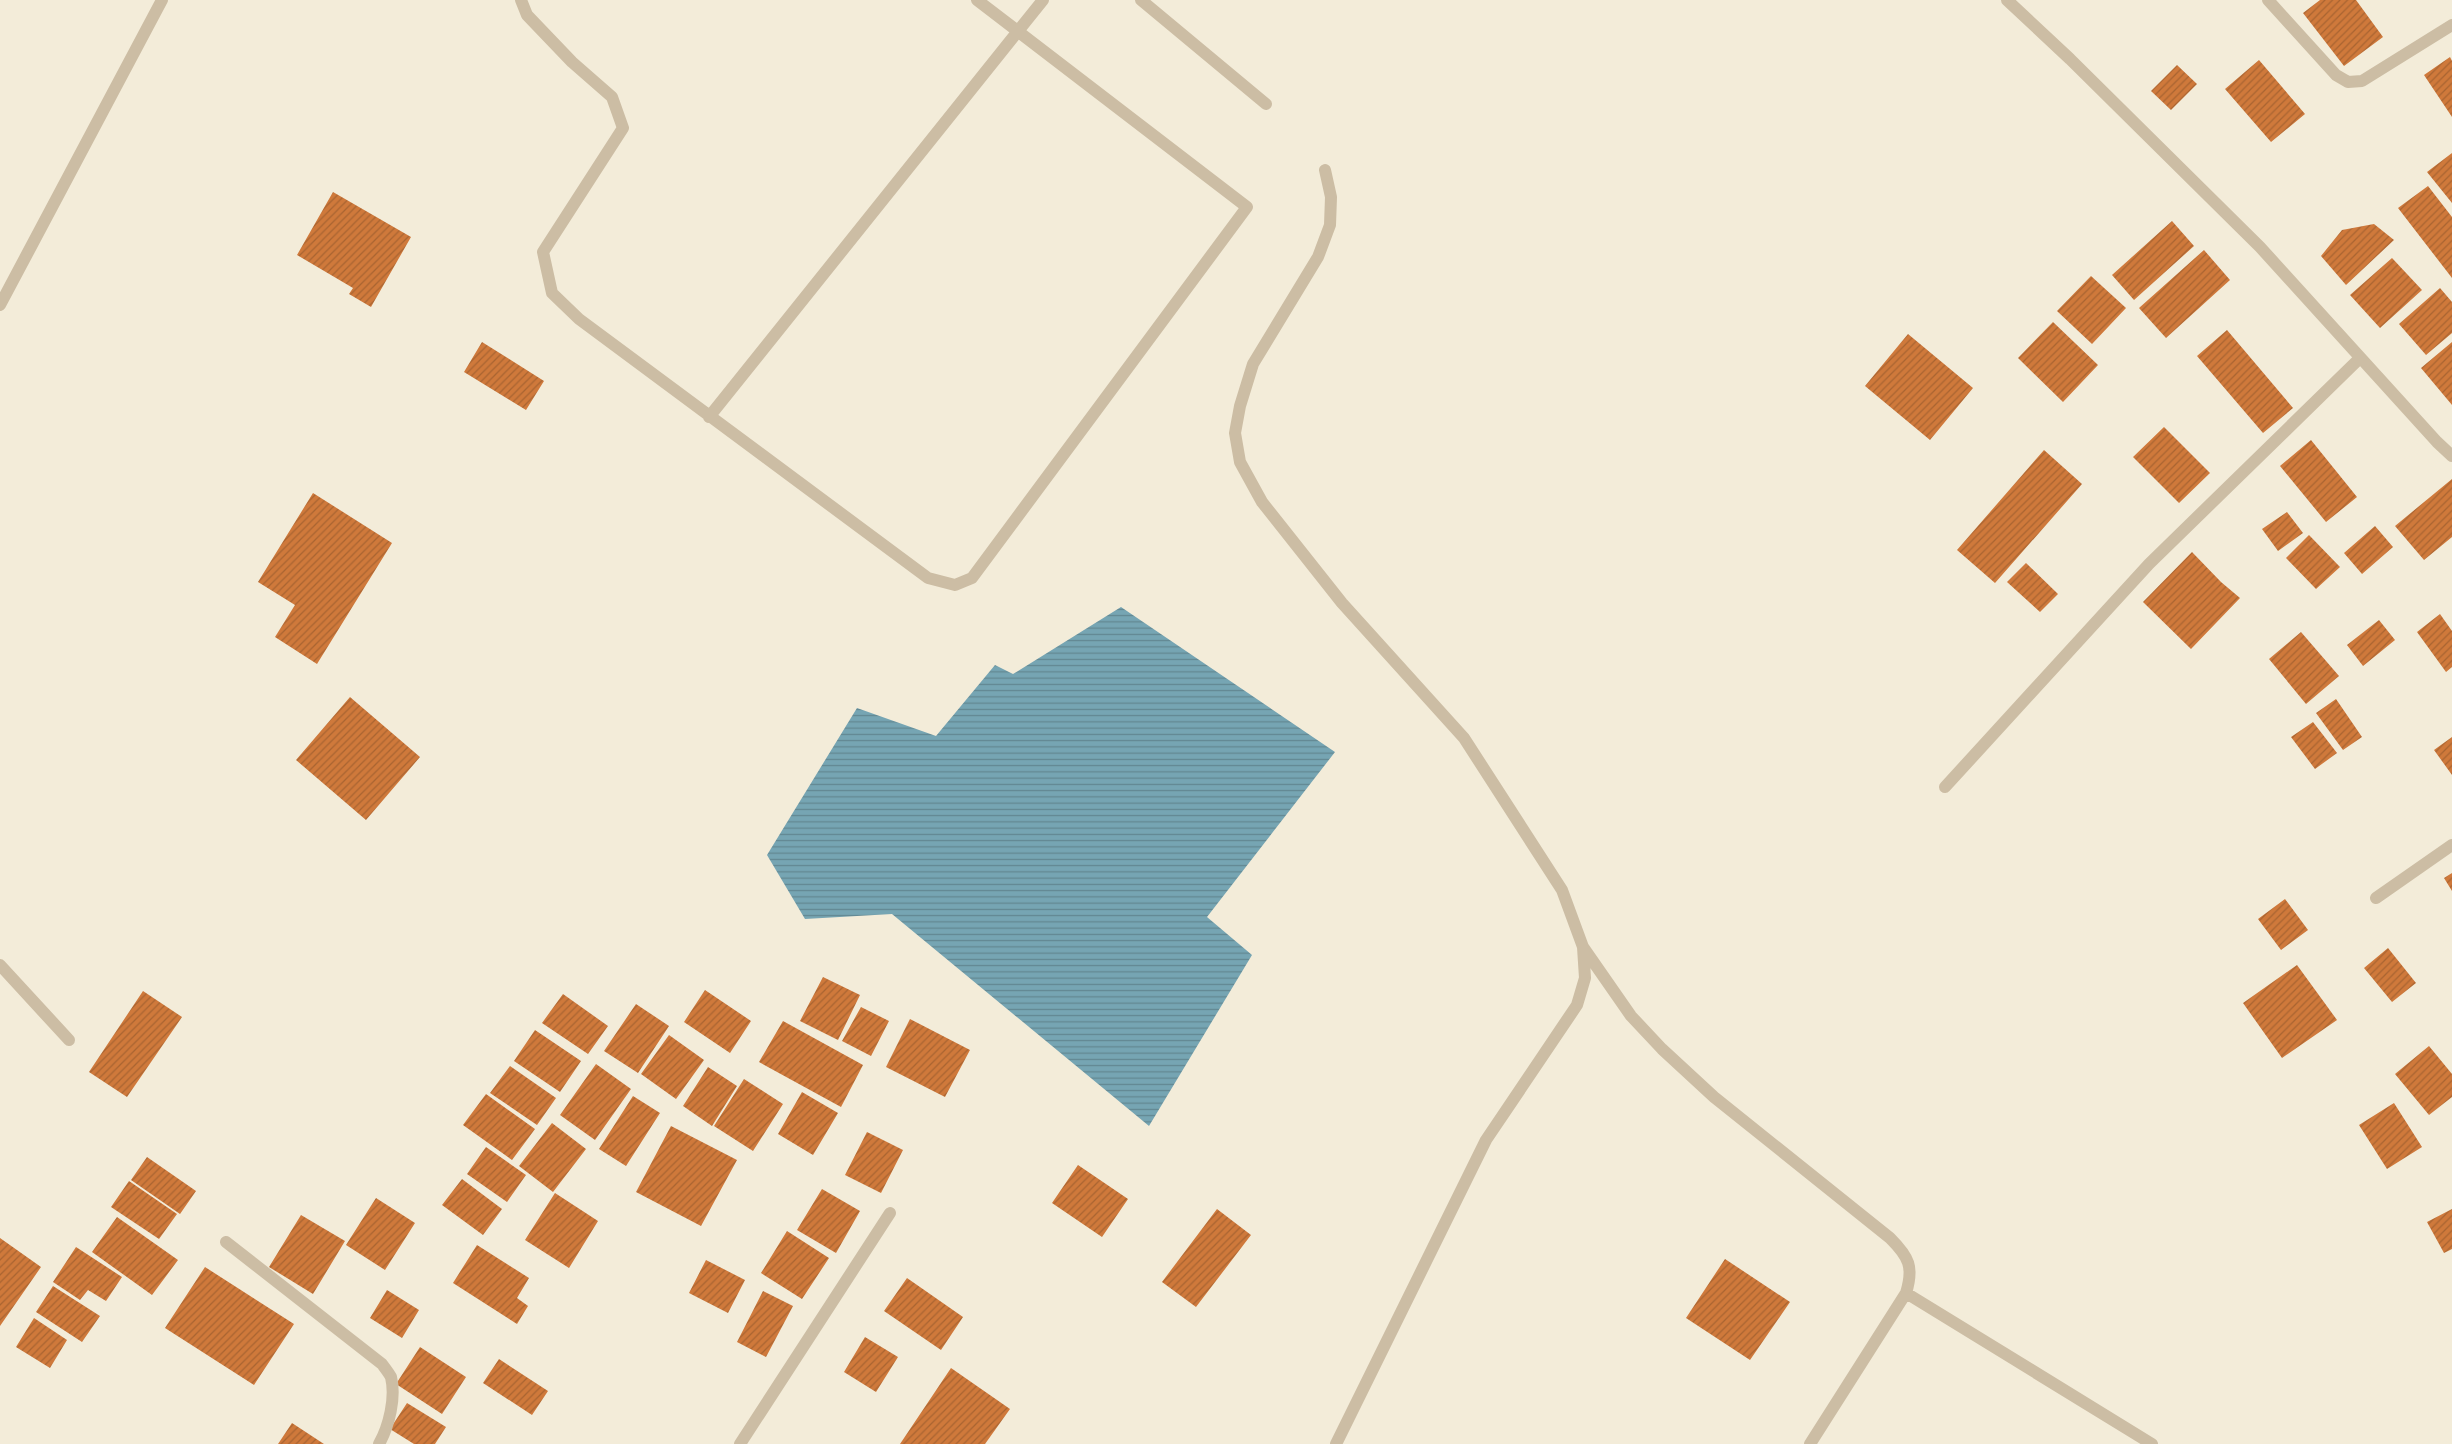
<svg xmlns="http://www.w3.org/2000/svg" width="2452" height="1444" font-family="Karla,sans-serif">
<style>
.water{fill:url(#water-rules)}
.building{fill:url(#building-hatch)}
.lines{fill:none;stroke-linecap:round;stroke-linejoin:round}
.minor{stroke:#ccbda4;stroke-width:12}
</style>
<defs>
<pattern id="water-rules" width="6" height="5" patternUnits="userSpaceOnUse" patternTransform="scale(1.25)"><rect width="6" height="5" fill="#76a5b3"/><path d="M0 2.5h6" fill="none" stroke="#628791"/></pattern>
<pattern id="building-hatch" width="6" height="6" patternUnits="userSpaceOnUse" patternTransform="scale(1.25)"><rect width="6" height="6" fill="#cf793b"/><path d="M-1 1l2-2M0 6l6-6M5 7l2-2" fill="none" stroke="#a96431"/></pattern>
</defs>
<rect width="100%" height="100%" fill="#f3ecd9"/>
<!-- water -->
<path class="water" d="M 1121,607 L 1335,752 L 1207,917 L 1252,955 L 1149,1126 L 892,914 L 805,919 L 767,855 L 857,708 L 936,736 L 995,665 L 1013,674 Z"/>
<!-- building -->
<path class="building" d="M 2320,0 L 2356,0 L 2383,37 L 2344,66 L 2303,13 Z
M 2450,57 L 2452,61 L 2452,117 L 2424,75 Z
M 2259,60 L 2305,114 L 2271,142 L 2225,89 Z
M 2177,65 L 2197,84 L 2171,110 L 2151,91 Z
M 2452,153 L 2452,203 L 2427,172 Z
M 2428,186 L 2452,217 L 2452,278 L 2398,208 Z
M 333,192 L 411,237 L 371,307 L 349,294 L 353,288 L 297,255 Z
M 2172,221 L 2194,246 L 2134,300 L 2112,275 Z
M 2374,224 L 2394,240 L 2346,285 L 2321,256 L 2342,230 Z
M 2204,250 L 2230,280 L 2166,338 L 2139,308 Z
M 2392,258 L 2422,290 L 2380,328 L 2350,295 Z
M 2091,276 L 2126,308 L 2092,344 L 2057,311 Z
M 2440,288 L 2452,302 L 2452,333 L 2426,355 L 2399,324 Z
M 2053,322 L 2098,365 L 2063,402 L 2018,358 Z
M 2227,330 L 2293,408 L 2263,433 L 2197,356 Z
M 1908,334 L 1973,388 L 1930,440 L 1865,386 Z
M 482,342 L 544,381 L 526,410 L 464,372 Z
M 2452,342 L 2452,405 L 2421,368 Z
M 2164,427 L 2210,473 L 2179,503 L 2133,457 Z
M 2311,440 L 2357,497 L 2326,522 L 2280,466 Z
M 2044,450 L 2082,484 L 1995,583 L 1957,550 Z
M 2452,479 L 2452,537 L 2424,560 L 2395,526 Z
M 313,493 L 392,543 L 317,664 L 275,637 L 295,605 L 258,582 Z
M 2287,512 L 2303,533 L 2278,551 L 2262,529 Z
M 2375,526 L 2393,547 L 2362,574 L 2344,553 Z
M 2309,535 L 2340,567 L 2316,589 L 2286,558 Z
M 2192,552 L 2221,582 L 2240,598 L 2191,649 L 2143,602 Z
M 2026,563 L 2058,594 L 2040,612 L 2007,582 Z
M 2440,614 L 2452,631 L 2452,667 L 2446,672 L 2417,632 Z
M 2379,620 L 2395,640 L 2363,666 L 2347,645 Z
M 2301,632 L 2339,676 L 2306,704 L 2269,659 Z
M 350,697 L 420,757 L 366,820 L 296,760 Z
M 2336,699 L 2362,737 L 2343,750 L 2316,713 Z
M 2313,722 L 2337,753 L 2315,769 L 2291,737 Z
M 2452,737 L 2452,775 L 2434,750 Z
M 2452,873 L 2452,891 L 2444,878 Z
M 2285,899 L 2308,930 L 2281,950 L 2258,919 Z
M 2388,948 L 2416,983 L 2392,1002 L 2364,968 Z
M 2297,965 L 2337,1020 L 2282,1058 L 2243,1003 Z
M 823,977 L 860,995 L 838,1040 L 800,1021 Z
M 705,990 L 751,1021 L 730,1053 L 684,1022 Z
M 143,991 L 182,1017 L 127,1097 L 89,1072 Z
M 563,994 L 608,1026 L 588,1054 L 542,1023 Z
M 636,1004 L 669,1026 L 638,1073 L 604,1051 Z
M 861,1007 L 889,1021 L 871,1056 L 842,1041 Z
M 910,1019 L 970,1050 L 945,1097 L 886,1067 Z
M 783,1021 L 863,1065 L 841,1107 L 759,1062 Z
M 535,1030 L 581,1061 L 560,1092 L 514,1061 Z
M 669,1035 L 704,1060 L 676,1099 L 641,1074 Z
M 2429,1046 L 2452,1074 L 2452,1097 L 2429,1115 L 2395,1074 Z
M 596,1064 L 631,1089 L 595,1140 L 560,1115 Z
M 510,1066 L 556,1098 L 537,1125 L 490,1093 Z
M 708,1067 L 737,1086 L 712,1126 L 683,1106 Z
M 744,1079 L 783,1104 L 753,1151 L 714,1126 Z
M 802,1092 L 838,1113 L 813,1155 L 778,1134 Z
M 486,1094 L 535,1129 L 512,1160 L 463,1125 Z
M 633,1096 L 660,1113 L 626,1166 L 599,1149 Z
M 2394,1103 L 2422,1147 L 2387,1169 L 2359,1125 Z
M 552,1123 L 586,1149 L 553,1192 L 519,1166 Z
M 671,1126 L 737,1160 L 701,1226 L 636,1192 Z
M 867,1132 L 903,1150 L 881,1193 L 845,1175 Z
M 486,1147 L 526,1175 L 507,1202 L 467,1174 Z
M 147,1157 L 196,1191 L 180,1214 L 131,1180 Z
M 1078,1165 L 1128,1199 L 1102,1237 L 1052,1203 Z
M 462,1179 L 502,1209 L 483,1235 L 442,1205 Z
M 129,1181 L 177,1214 L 159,1239 L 111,1207 Z
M 822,1189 L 860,1211 L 836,1253 L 797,1230 Z
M 555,1193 L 598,1221 L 569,1268 L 525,1240 Z
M 376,1198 L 415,1223 L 385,1270 L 346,1245 Z
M 1217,1209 L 1251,1235 L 1196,1307 L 1162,1282 Z
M 2452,1209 L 2452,1249 L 2444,1253 L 2427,1222 Z
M 301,1215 L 345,1241 L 313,1294 L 269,1267 Z
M 117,1217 L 178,1260 L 152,1295 L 92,1252 Z
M 787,1231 L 829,1258 L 802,1299 L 761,1273 Z
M 0,1238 L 41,1267 L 0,1326 Z
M 477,1245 L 529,1278 L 517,1298 L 528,1306 L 517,1324 L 453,1283 Z
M 76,1247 L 122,1277 L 106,1301 L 88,1290 L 80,1300 L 53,1282 Z
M 1725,1259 L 1790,1302 L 1750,1360 L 1686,1318 Z
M 706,1260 L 745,1280 L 728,1313 L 689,1293 Z
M 205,1267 L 294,1324 L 254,1385 L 165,1328 Z
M 907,1278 L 963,1317 L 941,1350 L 884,1311 Z
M 53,1286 L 100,1316 L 82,1342 L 36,1312 Z
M 387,1290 L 419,1310 L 402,1338 L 370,1318 Z
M 763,1291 L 793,1306 L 766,1357 L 737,1342 Z
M 34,1318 L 67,1340 L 50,1368 L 16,1347 Z
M 865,1337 L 898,1357 L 876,1392 L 844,1372 Z
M 420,1347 L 466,1377 L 442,1414 L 396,1384 Z
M 499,1359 L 548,1391 L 532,1415 L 483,1383 Z
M 951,1368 L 1010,1409 L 985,1444 L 900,1444 Z
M 407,1403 L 446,1427 L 435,1444 L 414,1444 L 390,1429 Z
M 292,1423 L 324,1444 L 278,1444 Z"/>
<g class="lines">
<!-- minor -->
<path class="minor" d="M 521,0 L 527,15 L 572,62 L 612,97 L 623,128 L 543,252 L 552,293 L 579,319 L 928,578 L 955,585 L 972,578 L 1247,207 L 977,0
M 1141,0 L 1266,104
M 2007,0 L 2070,59 L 2260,247 L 2437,442 L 2452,456
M 2268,0 L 2336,75 L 2348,82 L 2362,81 L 2452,25
M 1325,170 L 1331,197 L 1330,225 L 1318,257 L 1253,364 L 1240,406 L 1235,433 L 1240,462 L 1262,502 L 1342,603 L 1464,738 L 1562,890 L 1583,947 L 1585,978 L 1577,1005 L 1486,1140 L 1336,1444
M 0,305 L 162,0
M 709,417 L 1043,0
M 1945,787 L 2149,564 L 2360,358
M 2376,898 L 2452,845
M 1583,947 L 1631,1016 L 1662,1049 L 1714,1097 L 1890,1238 C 1909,1257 1914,1267 1906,1293 L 1810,1444
M 0,965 L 69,1040
M 226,1242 L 382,1364 C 385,1368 389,1373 391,1377 C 396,1398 389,1426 379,1444
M 1906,1293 L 2152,1444
M 740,1444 L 890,1213"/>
</g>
</svg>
